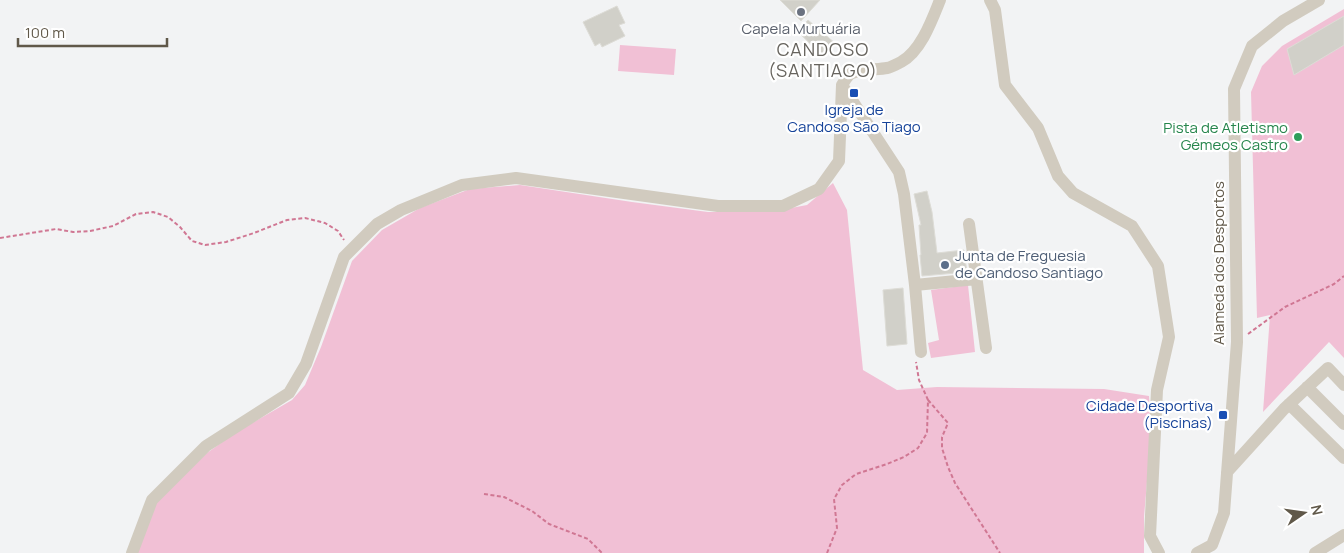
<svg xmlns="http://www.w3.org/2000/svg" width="1344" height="553" font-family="Manrope,sans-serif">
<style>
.green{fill:#f1c0d5}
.building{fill:#d1d0c9;stroke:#dddcd6}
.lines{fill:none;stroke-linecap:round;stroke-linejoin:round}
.path{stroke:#d07793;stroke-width:2;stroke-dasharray:4 2.5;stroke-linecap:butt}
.minor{stroke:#d1cbbf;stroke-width:12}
.worship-dot{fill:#6b7280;stroke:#fff;stroke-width:2}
.transit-dot{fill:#1a4fb4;stroke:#fff;stroke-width:2}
.leisure-dot{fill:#2e9e5b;stroke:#fff;stroke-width:2}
.service-dot{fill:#5c6f8a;stroke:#fff;stroke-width:2}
.labels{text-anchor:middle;stroke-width:4.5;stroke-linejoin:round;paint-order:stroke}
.worship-label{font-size:15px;fill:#5b616d;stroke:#fff}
.transit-label{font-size:15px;fill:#164399;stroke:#fff}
.leisure-label{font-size:15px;fill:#27864d;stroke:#fff;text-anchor:end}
.service-label{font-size:15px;fill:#4e5e75;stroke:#fff;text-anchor:start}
.street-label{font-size:15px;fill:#605849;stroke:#fff}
.quarter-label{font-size:18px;letter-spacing:1px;fill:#67645e;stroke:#fff}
</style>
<rect width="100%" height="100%" fill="#f2f3f4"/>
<!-- green -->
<path class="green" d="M 1344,9 L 1344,358 L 1329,342 L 1263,412 L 1270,315 L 1257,318 L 1251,92 L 1262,66 L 1282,46 Z
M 620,45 L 676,49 L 674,75 L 618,71 Z
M 833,183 L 847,210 L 863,370 L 897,390 L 937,387 L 1104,389 L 1149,396 L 1151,435 L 1144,517 L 1144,553 L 136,553 L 155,502 L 207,453 L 235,433 L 292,400 L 305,385 L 321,347 L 352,261 L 382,230 L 420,208 L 470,189 L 520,185 L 632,202 L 708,212 L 770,212 L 807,205 Z
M 968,285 L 975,352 L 931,358 L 928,343 L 939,340 L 931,290 Z"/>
<!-- building -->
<path class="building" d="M 780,0 L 820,0 L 801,21 Z
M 617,6 L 625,23 L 619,25 L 625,36 L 602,47 L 600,43 L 595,46 L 583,22 Z
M 1344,16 L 1344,45 L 1294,75 L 1287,49 Z
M 808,20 L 836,44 L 824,57 L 797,31 Z
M 927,191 L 932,212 L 937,253 L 964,250 L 967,272 L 922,276 L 920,255 L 921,255 L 919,225 L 921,225 L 914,194 Z
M 903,288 L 907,344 L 887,346 L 883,290 Z"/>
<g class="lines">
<!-- path -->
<path class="path" d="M 0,238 L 56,229 L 73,232 L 90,231 L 113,226 L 136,214 L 153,212 L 168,217 L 180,227 L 192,241 L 205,245 L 226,242 L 254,233 L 287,220 L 305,218 L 325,223 L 338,231 L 344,240
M 1248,334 L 1285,307 L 1334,284 L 1344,276
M 928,400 L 948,423 L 942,437 L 942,448 L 948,467 L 955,483 L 1000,553
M 484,494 L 504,497 L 532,511 L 549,524 L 588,539 L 602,553
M 827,553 L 837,528 L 834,499 L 842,485 L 856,474 L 887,464 L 904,457 L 918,448 L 927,433 L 928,400 L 919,380 L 916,362"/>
<!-- minor -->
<path class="minor" d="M 990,0 L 995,10 L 1005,85 L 1038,128 L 1058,176 L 1073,193 L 1132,226 L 1158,266 L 1169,337 L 1157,390 L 1150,536 L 1159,553
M 842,85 L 899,172 L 904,194 L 915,285 L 921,352
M 842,85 C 844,82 846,78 849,75 C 856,69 877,70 887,68 C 892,67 897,64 901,62 C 921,51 932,20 940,0
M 969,224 L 986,348
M 915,285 L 977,279
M 1307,387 L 1344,424
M 1289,404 L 1344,458
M 1227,472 L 1284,409 L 1328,368 L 1344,385
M 132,553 L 152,500 L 206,446 L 289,393 L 306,364 L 344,257 L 377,224 L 401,210 L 462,185 L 516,178 L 718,206 L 783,206 L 819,189 L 839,161 L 842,85
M 1197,553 L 1212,545 L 1224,513 L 1237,342 L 1234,89 L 1252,46 L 1283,21 L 1319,0
M 1315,553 L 1344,535"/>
</g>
<!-- markers -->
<circle class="worship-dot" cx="801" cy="12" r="5"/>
<g class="transit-dot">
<rect x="849" y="88" width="10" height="10" rx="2.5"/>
<rect x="1218" y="410" width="10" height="10" rx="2.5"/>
</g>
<circle class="leisure-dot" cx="1298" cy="137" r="5"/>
<circle class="service-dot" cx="945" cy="265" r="5"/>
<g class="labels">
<!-- worship labels -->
<g class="worship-label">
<text x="801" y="34">Capela Murtuária</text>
</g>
<!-- transit labels -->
<g class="transit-label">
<text x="854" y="115">Igreja de<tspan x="854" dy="17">Candoso São Tiago</tspan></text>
<text x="1213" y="411" text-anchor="end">Cidade Desportiva<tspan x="1213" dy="17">(Piscinas)</tspan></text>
</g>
<!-- leisure labels -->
<g class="leisure-label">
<text x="1288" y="133">Pista de Atletismo<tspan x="1288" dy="17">Gémeos Castro</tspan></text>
</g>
<!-- service labels -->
<g class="service-label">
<text x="955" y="261">Junta de Freguesia<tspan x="955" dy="17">de Candoso Santiago</tspan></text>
</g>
<!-- street labels -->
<g class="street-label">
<text transform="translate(1219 263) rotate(-90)" y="5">Alameda dos Desportos</text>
</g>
<!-- quarter labels -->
<g class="quarter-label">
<text x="823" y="56">CANDOSO<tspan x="823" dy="21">(SANTIAGO)</tspan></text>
</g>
</g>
<!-- north arrow -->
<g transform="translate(1304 513) rotate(77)" stroke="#ffffff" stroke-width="4" paint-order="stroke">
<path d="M0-4L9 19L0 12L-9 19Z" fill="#605849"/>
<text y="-8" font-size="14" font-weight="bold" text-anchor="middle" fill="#605849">N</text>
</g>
<!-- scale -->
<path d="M18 38v8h149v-8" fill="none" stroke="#605849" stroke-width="2.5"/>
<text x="25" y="38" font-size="15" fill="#605849" stroke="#ffffff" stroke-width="4" paint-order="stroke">100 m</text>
</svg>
